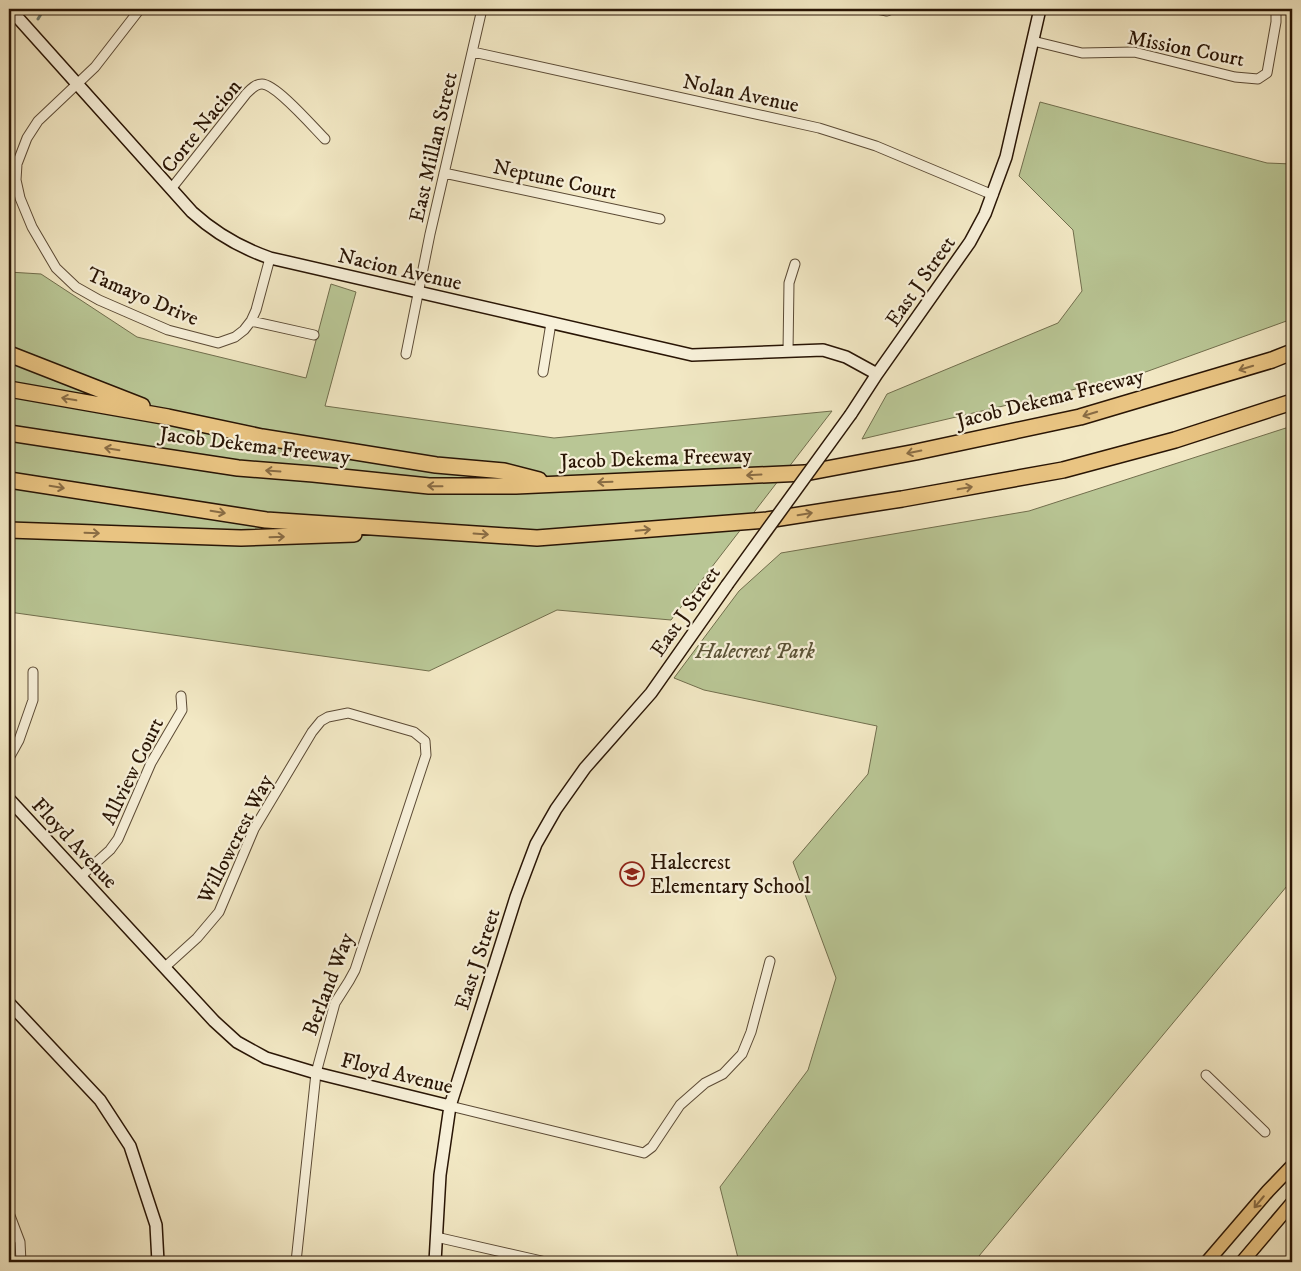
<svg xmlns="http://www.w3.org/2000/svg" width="1301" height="1271" font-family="'IM FELL DW Pica',serif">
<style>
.green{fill:#b9c695;stroke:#716e4d}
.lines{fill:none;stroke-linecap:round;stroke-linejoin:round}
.stream{stroke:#6e7b70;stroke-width:3}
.street-casing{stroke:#5b4a35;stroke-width:11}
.secondary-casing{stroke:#291505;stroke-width:14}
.primary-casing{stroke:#291505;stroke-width:15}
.highway-casing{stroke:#291505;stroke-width:18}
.street{stroke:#f7f0d9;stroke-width:9}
.secondary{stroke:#f7f0d9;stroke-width:11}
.primary{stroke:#e9c482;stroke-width:12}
.highway{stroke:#e9c482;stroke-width:15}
.secondary-bridge-casing{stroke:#291505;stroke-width:14;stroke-linecap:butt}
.secondary-bridge{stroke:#f7f0d9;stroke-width:11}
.oneway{stroke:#896c44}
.labels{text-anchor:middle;stroke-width:4.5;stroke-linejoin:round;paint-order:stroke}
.street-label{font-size:21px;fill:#291505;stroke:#f7f0d9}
.park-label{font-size:21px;font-style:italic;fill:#5b5337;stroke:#f7f0d9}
.poi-label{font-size:21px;fill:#291505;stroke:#f7f0d9;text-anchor:start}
</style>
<rect width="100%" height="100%" fill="#f2e8c4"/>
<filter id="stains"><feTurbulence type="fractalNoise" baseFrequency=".004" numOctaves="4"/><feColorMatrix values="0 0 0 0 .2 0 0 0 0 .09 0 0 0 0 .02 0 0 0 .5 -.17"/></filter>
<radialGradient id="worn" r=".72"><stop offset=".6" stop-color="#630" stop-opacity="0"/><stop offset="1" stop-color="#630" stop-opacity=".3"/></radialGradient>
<!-- green -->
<path class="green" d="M 1040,102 L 1267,163 L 1292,164 L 1292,319 L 1140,374 L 862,439 L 887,394 L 1058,323 L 1082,291 L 1073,230 L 1019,176 Z
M 9,272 L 41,274 L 137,337 L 306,378 L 331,284 L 356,292 L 325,406 L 554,438 L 832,411 L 671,620 L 557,610 L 429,671 L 9,612 Z
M 1292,426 L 1292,880 L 974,1262 L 739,1262 L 720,1187 L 808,1070 L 836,978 L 793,862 L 868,774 L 877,726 L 704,690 L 674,678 L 739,591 L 781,553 L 1029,511 Z"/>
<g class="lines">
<!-- stream -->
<path class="stream" d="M 38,19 L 44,9"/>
<!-- street casing -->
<g class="street-casing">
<path id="street" d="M 140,9 L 95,67 L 38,121 L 27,138 L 17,164 L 16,180 L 20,198 L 32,227 L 56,268 L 76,287 L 99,300 L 168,330 L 218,343 L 235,337 L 244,330 L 251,321 L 256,310 L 270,258
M 877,9 L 887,11 L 892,9
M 1033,41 L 1082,53 L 1134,52 L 1235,77 L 1258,79 L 1267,73 L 1276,22 L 1276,9
M 473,52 L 819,128 L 876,146 L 993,195
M 444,173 L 660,219
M 171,189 L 246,94 C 250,90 255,84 262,84 C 276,84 314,128 325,139
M 251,321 L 314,335
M 788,351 L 789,283 L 795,264
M 406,354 L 430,234 L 482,9
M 543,372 L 551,323
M 9,758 L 19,740 L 33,700 L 33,672
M 80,877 L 110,850 L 118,839 L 151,763 L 182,710 L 181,696
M 165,967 L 197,938 L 219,912 L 254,829 L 312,732 L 321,721 L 328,717 L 348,713 L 414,732 L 425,741 L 426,755 L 355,970 L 349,981 L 335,1003 L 316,1073 L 296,1262
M 1206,1075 L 1265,1132
M 450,1106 L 644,1153 L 652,1147 L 680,1105 L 705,1083 L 723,1074 L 742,1054 L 751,1032 L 770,961
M 9,1213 L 20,1242 L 21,1262
M 436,1237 L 546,1262"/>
</g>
<!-- secondary casing -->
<g class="secondary-casing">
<path id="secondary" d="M 10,9 L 192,212 C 215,233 241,248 270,258 L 692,355 L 823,350 L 846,357 L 877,374
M 851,414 L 877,374 L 970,242 L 985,214 L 1006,157 L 1040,9
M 9,799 L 214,1021 L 237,1042 L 266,1058 L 316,1073 L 450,1106
M 9,1003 L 100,1100 L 130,1146 L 156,1225 L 158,1262
M 435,1262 L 440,1175 L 450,1106 L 516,897 L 536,844 L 556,809 L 585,768 L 651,693 L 727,585"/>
</g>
<!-- primary casing -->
<g class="primary-casing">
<path id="primary" d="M 1207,1262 L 1268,1191 L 1292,1166
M 1242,1262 L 1292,1203"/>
</g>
<!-- highway casing -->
<g class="highway-casing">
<path id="highway" d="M 9,354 L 142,406
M 9,389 L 168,417 L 262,437 L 436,465 L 504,471 L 539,480
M 9,433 L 238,468 L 313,474 L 429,486 L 516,486 L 805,473 L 916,452 L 1080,417 L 1272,360 L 1292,352
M 9,480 L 266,520 L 537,538 L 767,520 L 902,499 L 1063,470 L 1175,440 L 1292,402
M 9,530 L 241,538 L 354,534"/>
</g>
<!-- street -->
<use href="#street" class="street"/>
<!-- secondary -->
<use href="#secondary" class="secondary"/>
<!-- primary -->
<use href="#primary" class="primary"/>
<!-- highway -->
<use href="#highway" class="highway"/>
<!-- secondary-bridge casing -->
<g class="secondary-bridge-casing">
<path id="secondary-bridge" d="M 727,585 L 851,414"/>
</g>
<!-- secondary-bridge -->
<use href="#secondary-bridge" class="secondary-bridge"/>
</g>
<!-- one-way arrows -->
<defs><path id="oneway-shaft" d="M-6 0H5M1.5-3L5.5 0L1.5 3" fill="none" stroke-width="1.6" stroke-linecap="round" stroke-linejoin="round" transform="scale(1.25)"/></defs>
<g class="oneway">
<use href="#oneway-shaft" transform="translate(1246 368) rotate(163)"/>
<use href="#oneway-shaft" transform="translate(69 399) rotate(-170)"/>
<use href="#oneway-shaft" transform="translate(1090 414) rotate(163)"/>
<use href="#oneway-shaft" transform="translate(112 449) rotate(-171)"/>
<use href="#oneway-shaft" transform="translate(914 452) rotate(169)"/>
<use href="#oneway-shaft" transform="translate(273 471) rotate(-176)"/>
<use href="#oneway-shaft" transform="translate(754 475) rotate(177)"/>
<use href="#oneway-shaft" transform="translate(605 482) rotate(178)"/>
<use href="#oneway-shaft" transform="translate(435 486) rotate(-179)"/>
<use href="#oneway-shaft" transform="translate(57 487) rotate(9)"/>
<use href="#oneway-shaft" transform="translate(965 488) rotate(-10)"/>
<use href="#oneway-shaft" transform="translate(218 512) rotate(9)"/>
<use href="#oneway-shaft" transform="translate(805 514) rotate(-9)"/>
<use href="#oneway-shaft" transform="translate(643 530) rotate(-5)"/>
<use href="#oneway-shaft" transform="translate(92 533) rotate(2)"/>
<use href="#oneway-shaft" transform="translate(481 534) rotate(4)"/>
<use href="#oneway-shaft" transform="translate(277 537) rotate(-2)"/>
<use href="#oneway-shaft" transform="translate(1259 1202) rotate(130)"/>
</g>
<!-- icons -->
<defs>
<g id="school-ring" transform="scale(1.25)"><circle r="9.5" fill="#f7f0d9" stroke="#8f2418" stroke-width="1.5"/><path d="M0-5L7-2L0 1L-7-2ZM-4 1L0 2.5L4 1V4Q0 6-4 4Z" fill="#8f2418"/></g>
</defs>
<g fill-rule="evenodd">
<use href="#school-ring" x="632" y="874"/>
</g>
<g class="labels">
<!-- street labels -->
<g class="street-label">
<text transform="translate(1186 48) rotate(11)" y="7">Mission Court</text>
<text transform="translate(741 93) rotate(12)" y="7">Nolan Avenue</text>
<text transform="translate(201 126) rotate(-51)" y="7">Corte Nacion</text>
<text transform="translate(433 147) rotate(-77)" y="7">East Millan Street</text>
<text transform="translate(555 179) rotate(12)" y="7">Neptune Court</text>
<text transform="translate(400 269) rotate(13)" y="7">Nacion Avenue</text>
<text transform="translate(920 281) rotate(-55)" y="7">East J Street</text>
<text transform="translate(143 296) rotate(23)" y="7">Tamayo Drive</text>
<text transform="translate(1050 398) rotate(-14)" y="7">Jacob Dekema Freeway</text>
<text transform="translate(255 445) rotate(7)" y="7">Jacob Dekema Freeway</text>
<text transform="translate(656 458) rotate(-2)" y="7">Jacob Dekema Freeway</text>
<text transform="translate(685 611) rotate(-55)" y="7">East J Street</text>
<text transform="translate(132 771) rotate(-64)" y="7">Allview Court</text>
<text transform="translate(235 839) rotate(-63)" y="7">Willowcrest Way</text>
<text transform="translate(75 843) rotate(47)" y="7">Floyd Avenue</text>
<text transform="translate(477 959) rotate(-72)" y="7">East J Street</text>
<text transform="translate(328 984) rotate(-69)" y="7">Berland Way</text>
<text transform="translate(397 1073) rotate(14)" y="7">Floyd Avenue</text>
</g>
<!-- park labels -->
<g class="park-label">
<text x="755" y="658">Halecrest Park</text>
</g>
<!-- poi labels -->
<g class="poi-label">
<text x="650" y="869">Halecrest<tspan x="650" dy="24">Elementary School</tspan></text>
</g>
</g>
<!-- margin -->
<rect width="1301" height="1271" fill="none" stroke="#f2e8c4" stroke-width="30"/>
<rect x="10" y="10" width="1281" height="1251" fill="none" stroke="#291505" stroke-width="2.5"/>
<rect x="15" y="15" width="1271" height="1241" fill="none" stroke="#291505"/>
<rect width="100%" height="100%" filter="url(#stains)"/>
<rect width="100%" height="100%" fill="url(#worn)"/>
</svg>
